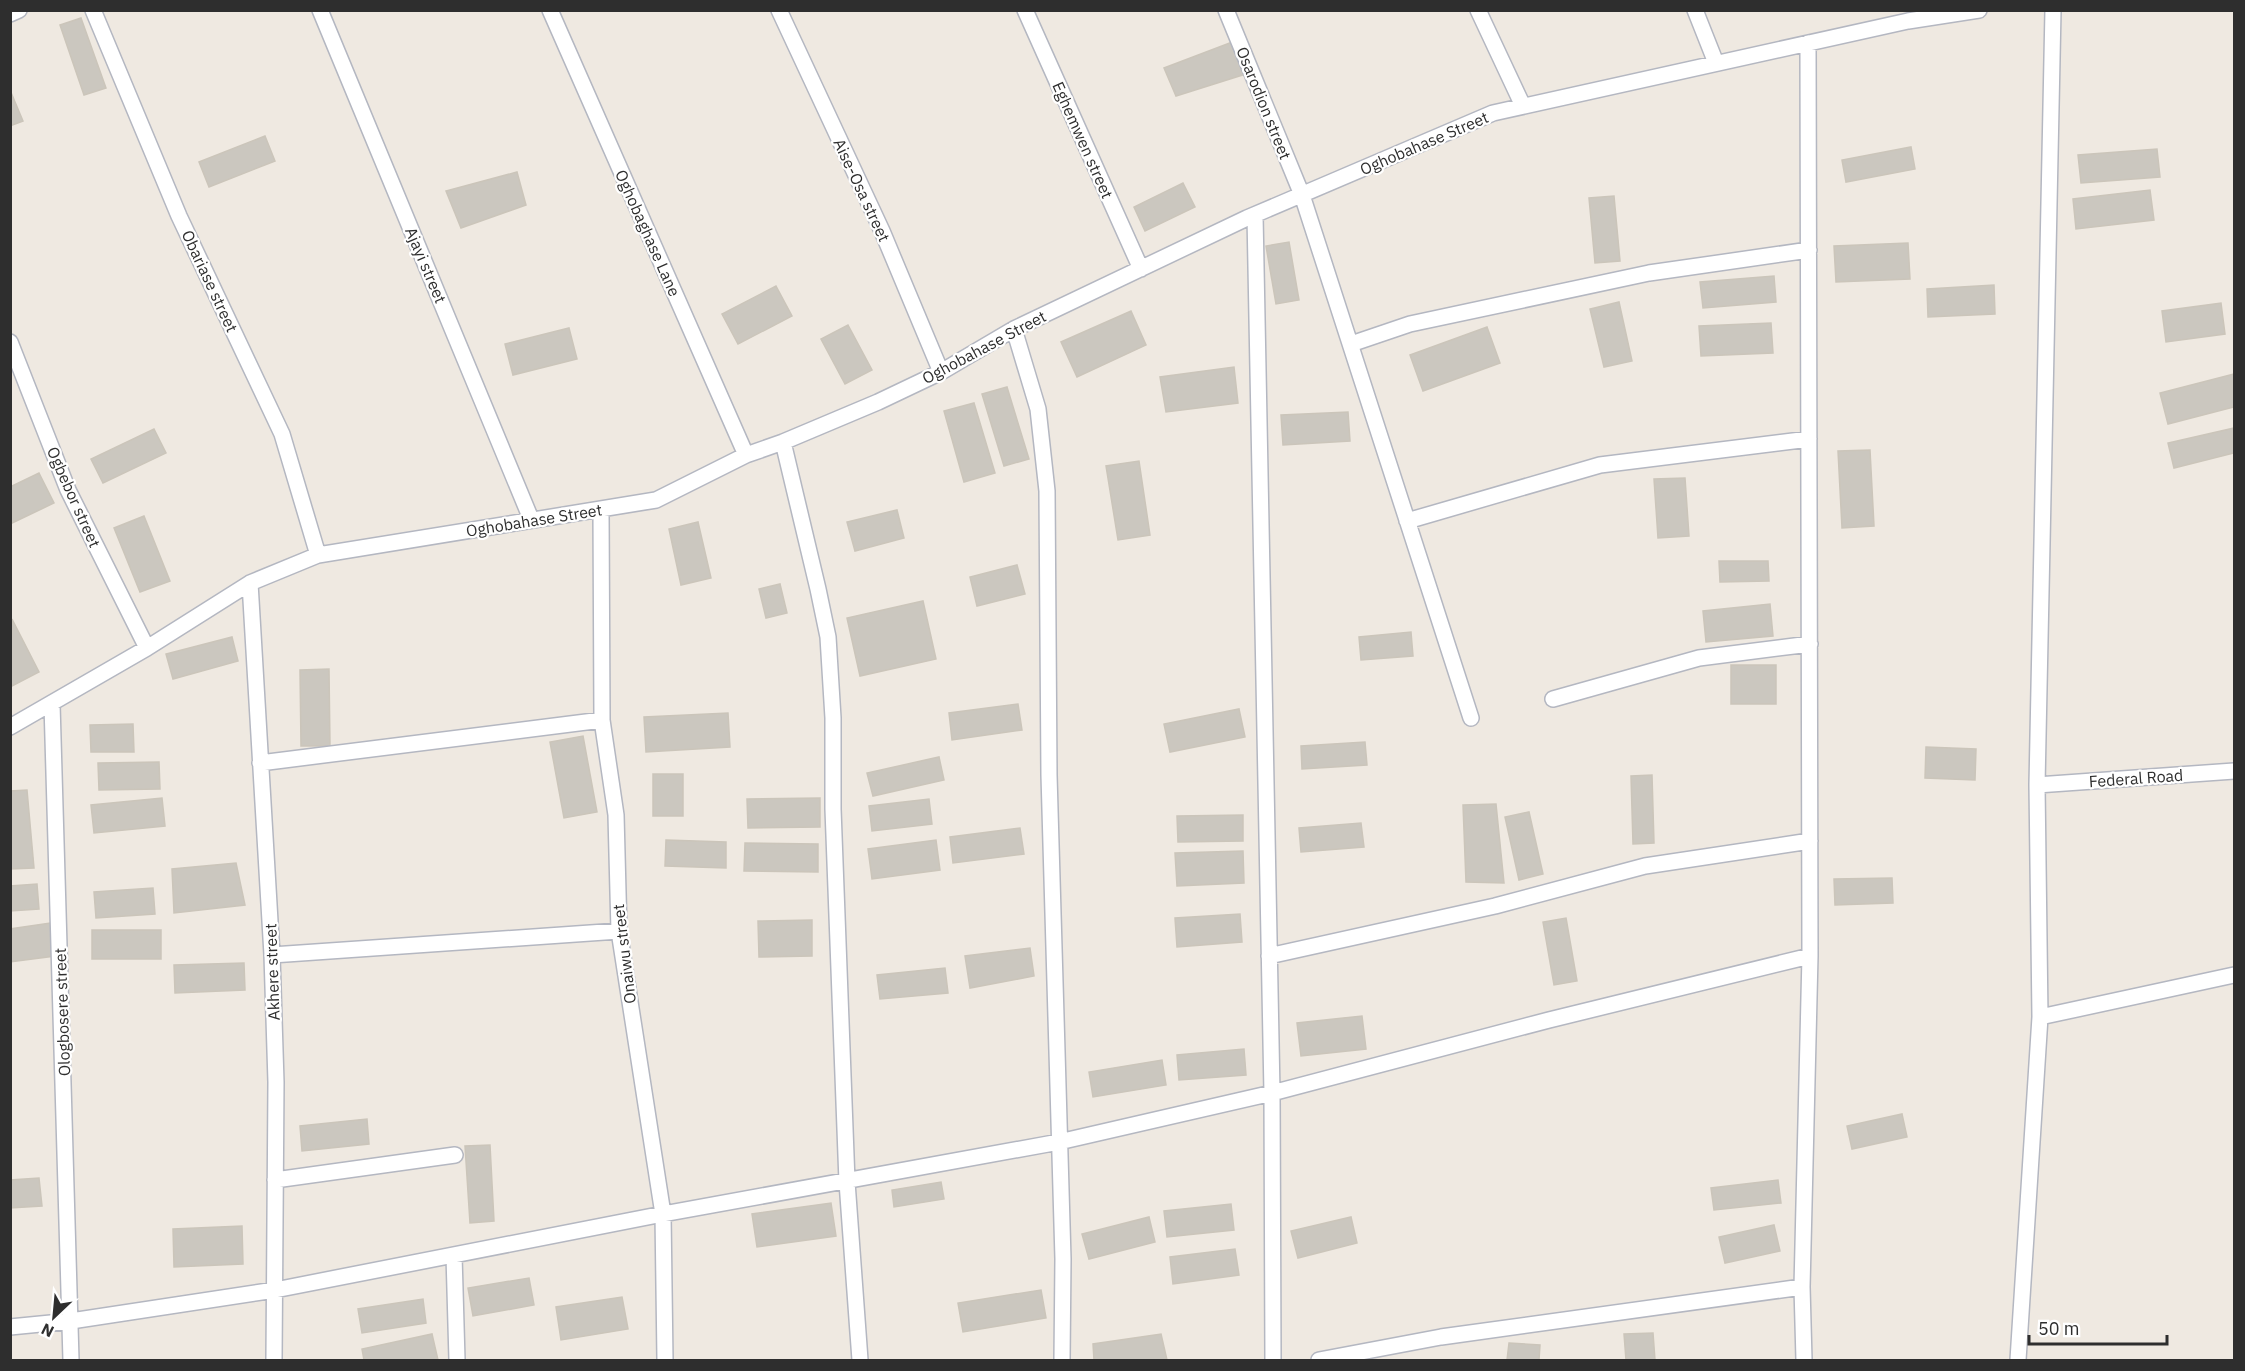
<svg xmlns="http://www.w3.org/2000/svg" width="2245" height="1371" font-family="'IBM Plex Sans',sans-serif">
<style>
.building{fill:#cbc7bf;stroke:#cbc5ba;stroke-width:1.5}
.lines{fill:none;stroke-linecap:round;stroke-linejoin:round}
.street-casing{stroke:#b4b7c1;stroke-width:18}
.street{stroke:#fff;stroke-width:15}
.labels{text-anchor:middle;stroke-width:4.5;stroke-linejoin:round;paint-order:stroke}
.street-label{font-size:16px;fill:#2e2e2e;stroke:#fff}
</style>
<rect width="100%" height="100%" fill="#efe9e1"/>
<!-- building -->
<path class="building" d="M 81,18 L 106,88 L 84,95 L 60,25 Z
M 1235,41 L 1249,73 L 1176,96 L 1164,68 Z
M 10,90 L 23,121 L 10,126 Z
M 265,136 L 275,161 L 209,187 L 199,162 Z
M 1911,147 L 1915,169 L 1846,182 L 1842,160 Z
M 2157,149 L 2160,177 L 2081,183 L 2078,155 Z
M 517,172 L 526,205 L 461,228 L 446,191 Z
M 1183,183 L 1195,207 L 1145,231 L 1134,207 Z
M 2150,190 L 2154,220 L 2076,229 L 2073,199 Z
M 1614,196 L 1620,261 L 1595,263 L 1589,198 Z
M 1289,242 L 1299,300 L 1276,304 L 1266,246 Z
M 1908,243 L 1910,279 L 1836,282 L 1834,246 Z
M 1774,276 L 1776,302 L 1703,308 L 1700,282 Z
M 1994,285 L 1995,314 L 1928,317 L 1927,289 Z
M 776,286 L 792,316 L 738,344 L 722,314 Z
M 1619,302 L 1632,361 L 1604,367 L 1590,309 Z
M 2221,303 L 2225,334 L 2166,342 L 2162,311 Z
M 1131,311 L 1146,345 L 1077,377 L 1061,342 Z
M 1771,323 L 1773,353 L 1701,356 L 1699,326 Z
M 848,325 L 872,370 L 845,384 L 821,339 Z
M 1487,327 L 1500,363 L 1423,391 L 1410,355 Z
M 569,328 L 577,359 L 513,375 L 505,344 Z
M 1234,367 L 1238,403 L 1166,412 L 1160,377 Z
M 2234,374 L 2234,407 L 2168,424 L 2160,393 Z
M 1007,387 L 1029,459 L 1004,466 L 982,394 Z
M 974,403 L 995,473 L 964,482 L 944,411 Z
M 1348,412 L 1350,441 L 1283,445 L 1281,415 Z
M 2234,428 L 2234,453 L 2174,468 L 2168,443 Z
M 154,429 L 166,453 L 103,483 L 91,459 Z
M 1870,450 L 1874,526 L 1842,528 L 1838,451 Z
M 1139,461 L 1150,535 L 1118,540 L 1106,466 Z
M 39,473 L 54,503 L 10,524 L 10,487 Z
M 1685,478 L 1689,536 L 1658,538 L 1654,479 Z
M 897,510 L 904,538 L 855,551 L 847,522 Z
M 144,516 L 170,581 L 140,592 L 114,528 Z
M 698,522 L 711,578 L 681,585 L 669,529 Z
M 1719,561 L 1768,561 L 1769,581 L 1720,582 Z
M 1017,565 L 1025,594 L 977,606 L 970,577 Z
M 780,584 L 787,613 L 766,618 L 759,589 Z
M 923,601 L 936,659 L 860,676 L 847,618 Z
M 1770,604 L 1773,636 L 1706,642 L 1703,611 Z
M 12,619 L 39,672 L 12,686 L 10,682 Z
M 1411,632 L 1413,656 L 1361,660 L 1359,637 Z
M 232,637 L 238,661 L 173,679 L 166,654 Z
M 1731,665 L 1776,665 L 1776,704 L 1731,704 Z
M 329,669 L 330,746 L 301,746 L 300,670 Z
M 1018,704 L 1022,730 L 952,740 L 949,713 Z
M 1239,709 L 1245,737 L 1170,752 L 1164,724 Z
M 728,713 L 730,747 L 646,752 L 644,717 Z
M 133,724 L 134,752 L 91,752 L 90,725 Z
M 583,736 L 597,812 L 564,818 L 550,742 Z
M 1365,742 L 1367,765 L 1302,769 L 1301,746 Z
M 1926,747 L 1976,749 L 1975,780 L 1925,778 Z
M 939,757 L 944,780 L 873,796 L 867,773 Z
M 159,762 L 160,789 L 99,790 L 98,763 Z
M 653,774 L 683,774 L 683,816 L 653,816 Z
M 1652,775 L 1654,843 L 1633,844 L 1631,776 Z
M 27,790 L 34,868 L 10,869 L 10,791 Z
M 162,798 L 165,826 L 94,833 L 91,805 Z
M 820,798 L 820,827 L 748,828 L 747,799 Z
M 929,799 L 932,824 L 872,831 L 869,806 Z
M 1496,804 L 1504,883 L 1466,882 L 1463,805 Z
M 1529,812 L 1543,874 L 1519,880 L 1505,817 Z
M 1243,815 L 1243,841 L 1178,842 L 1177,816 Z
M 1361,823 L 1364,847 L 1301,852 L 1299,828 Z
M 1020,828 L 1024,854 L 953,863 L 950,837 Z
M 666,840 L 726,842 L 726,868 L 665,866 Z
M 936,840 L 940,870 L 872,879 L 868,849 Z
M 745,843 L 818,844 L 818,872 L 744,871 Z
M 1243,851 L 1244,883 L 1177,886 L 1175,853 Z
M 236,863 L 245,905 L 174,913 L 172,869 Z
M 1892,878 L 1893,903 L 1835,905 L 1834,879 Z
M 37,884 L 39,909 L 10,911 L 10,886 Z
M 153,888 L 155,914 L 96,918 L 94,892 Z
M 1240,914 L 1242,942 L 1177,947 L 1175,918 Z
M 1566,918 L 1577,981 L 1554,985 L 1543,922 Z
M 812,920 L 812,956 L 759,957 L 758,921 Z
M 50,923 L 55,956 L 10,962 L 10,929 Z
M 92,930 L 161,930 L 161,959 L 92,959 Z
M 1030,948 L 1034,976 L 970,988 L 965,956 Z
M 244,963 L 245,990 L 175,993 L 174,965 Z
M 945,968 L 948,993 L 880,999 L 877,975 Z
M 1362,1016 L 1366,1049 L 1301,1056 L 1297,1023 Z
M 1244,1049 L 1246,1075 L 1179,1080 L 1177,1055 Z
M 1162,1060 L 1166,1085 L 1093,1097 L 1089,1072 Z
M 1902,1114 L 1907,1137 L 1852,1149 L 1847,1126 Z
M 367,1119 L 369,1144 L 302,1151 L 300,1126 Z
M 490,1145 L 494,1221 L 470,1223 L 465,1146 Z
M 39,1178 L 42,1206 L 10,1208 L 10,1180 Z
M 1778,1180 L 1781,1203 L 1714,1210 L 1711,1188 Z
M 941,1182 L 944,1199 L 894,1207 L 892,1190 Z
M 831,1203 L 836,1236 L 757,1247 L 752,1214 Z
M 1231,1204 L 1234,1230 L 1167,1237 L 1164,1211 Z
M 1149,1217 L 1155,1242 L 1089,1259 L 1082,1234 Z
M 1351,1217 L 1357,1243 L 1298,1258 L 1291,1231 Z
M 1774,1225 L 1780,1251 L 1725,1263 L 1719,1237 Z
M 242,1226 L 243,1264 L 174,1267 L 173,1229 Z
M 1235,1249 L 1239,1275 L 1173,1284 L 1170,1257 Z
M 529,1278 L 534,1305 L 473,1316 L 468,1288 Z
M 1041,1290 L 1046,1318 L 963,1332 L 958,1303 Z
M 622,1297 L 628,1329 L 561,1340 L 556,1307 Z
M 423,1299 L 426,1323 L 362,1333 L 358,1309 Z
M 1653,1333 L 1655,1360 L 1626,1360 L 1624,1334 Z
M 432,1334 L 438,1360 L 364,1360 L 362,1349 Z
M 1161,1334 L 1167,1360 L 1094,1360 L 1093,1344 Z
M 1509,1343 L 1540,1345 L 1539,1360 L 1507,1360 Z"/>
<g class="lines">
<!-- street casing -->
<g class="street-casing">
<path id="street" d="M 93,10 L 179,216 L 282,434 L 318,555
M 320,10 L 531,519
M 550,10 L 746,455
M 779,10 L 882,231 L 941,372
M 1025,10 L 1141,269
M 1226,10 L 1302,195 L 1471,718
M 1478,10 L 1523,106
M 1695,10 L 1716,63
M 10,14 L 19,10
M 1255,215 L 1272,1093 L 1273,1360
M 1014,329 L 1038,409 L 1047,491 L 1049,775 L 1063,1259 L 1062,1360
M 10,342 L 68,490 L 147,648
M 1351,344 L 1410,324 L 1649,273 L 1809,250
M 783,442 L 818,589 L 828,637 L 833,718 L 833,809 L 847,1182 L 860,1360
M 601,510 L 602,720 L 616,815 L 619,931 L 663,1214 L 665,1360
M 1407,521 L 1600,465 L 1809,439
M 250,583 L 272,955 L 276,1082 L 274,1360
M 1553,699 L 1699,658 L 1810,644
M 52,704 L 71,1360
M 10,727 L 147,648 L 250,583 L 318,555 L 656,500 L 746,455 L 783,442 L 878,402 L 941,372 L 1014,329 L 1247,218 L 1493,113 L 1908,21 L 1979,10
M 260,763 L 602,720
M 2037,785 L 2234,771
M 272,955 L 619,931
M 1269,956 L 1495,906 L 1645,866 L 1810,841
M 2040,1017 L 2234,975
M 275,1180 L 455,1155
M 454,1255 L 457,1360
M 10,1327 L 71,1321 L 275,1290 L 663,1214 L 1059,1142 L 1272,1093 L 1549,1020 L 1810,956
M 1319,1360 L 1441,1337 L 1802,1287
M 1804,1360 L 1802,1287 L 1810,956 L 1808,43
M 2018,1360 L 2040,1017 L 2037,785 L 2053,10"/>
</g>
<!-- street -->
<use href="#street" class="street"/>
</g>
<g class="labels">
<!-- street labels -->
<g class="street-label">
<text transform="translate(1264 103) rotate(68)" y="6">Osarodion street</text>
<text transform="translate(1083 140) rotate(66)" y="6">Eghemwen street</text>
<text transform="translate(1424 143) rotate(-23)" y="6">Oghobahase Street</text>
<text transform="translate(862 190) rotate(65)" y="6">Aise-Osa street</text>
<text transform="translate(648 233) rotate(66)" y="6">Oghobaghase Lane</text>
<text transform="translate(426 265) rotate(67)" y="6">Ajayi street</text>
<text transform="translate(210 281) rotate(65)" y="6">Obariase street</text>
<text transform="translate(984 347) rotate(-28)" y="6">Oghobahase Street</text>
<text transform="translate(74 497) rotate(66)" y="6">Ogbebor street</text>
<text transform="translate(534 520) rotate(-9)" y="6">Oghobahase Street</text>
<text transform="translate(2136 778) rotate(-4)" y="6">Federal Road</text>
<text transform="translate(624 954) rotate(-97)" y="6">Onaiwu street</text>
<text transform="translate(272 972) rotate(-92)" y="6">Akhere street</text>
<text transform="translate(62 1012) rotate(-92)" y="6">Ologbosere street</text>
</g>
</g>
<!-- border -->
<rect width="2245" height="1371" fill="none" stroke="#2e2e2e" stroke-width="24"/>
<!-- north arrow -->
<g transform="translate(54 1317) rotate(206)" stroke="#ffffff" stroke-width="4.5" paint-order="stroke">
<path d="M0-4.5L10 22L0 15L-10 22Z" fill="#2e2e2e"/>
<text y="-9" font-size="16" font-weight="bold" text-anchor="middle" fill="#2e2e2e">N</text>
</g>
<!-- scale -->
<path d="M2029 1335v9h138v-9" fill="none" stroke="#2e2e2e" stroke-width="3"/>
<text x="2038" y="1335" font-size="18" fill="#2e2e2e" stroke="#ffffff" stroke-width="4.5" paint-order="stroke">50 m</text>
</svg>
